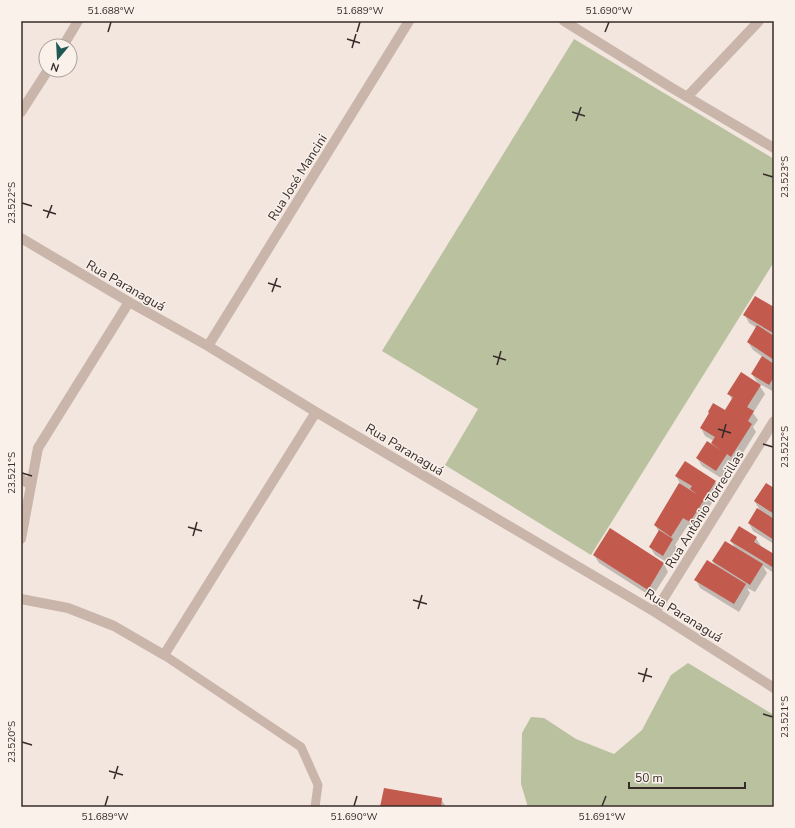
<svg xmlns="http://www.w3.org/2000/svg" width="795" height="828" font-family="'Nunito Sans',sans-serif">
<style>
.green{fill:#bac19f}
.shadow{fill:#0003}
.building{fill:#c25a4d}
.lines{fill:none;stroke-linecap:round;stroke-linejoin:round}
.service{stroke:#cab5ab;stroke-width:9}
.minor{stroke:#cab5ab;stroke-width:10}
.ticks{fill:none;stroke:#382c2a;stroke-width:1.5}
.labels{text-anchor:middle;stroke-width:3;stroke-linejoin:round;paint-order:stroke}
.street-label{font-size:13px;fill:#382c2a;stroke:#faf1eb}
.neatline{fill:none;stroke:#382c2a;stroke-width:1.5}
.ticks-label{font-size:10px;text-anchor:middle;fill:#382c2a}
</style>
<rect width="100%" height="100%" fill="#f2e6df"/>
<!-- green -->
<path class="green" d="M 574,39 L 774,159 L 774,262 L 591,555 L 445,465 L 478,409 L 382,351 Z
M 688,663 L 774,715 L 774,807 L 528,807 L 521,784 L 522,733 L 531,717 L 544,718 L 576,739 L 614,754 L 642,730 L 671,675 Z"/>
<!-- shadow -->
<path class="shadow" d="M 774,309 L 774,392 L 758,383 L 765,394 L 753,413 L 758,420 L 753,427 L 756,432 L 736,464 L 732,461 L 721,478 L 702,466 L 697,458 L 711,445 L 714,441 L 705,436 L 701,428 L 725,412 L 732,400 L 729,394 L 759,385 L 752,374 L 763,357 L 753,350 L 748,342 L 757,328 L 749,323 L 745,315 Z
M 676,476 L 715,482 L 720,490 L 695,530 L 688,525 L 675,545 L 677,548 L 668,563 L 655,555 L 650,547 L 659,532 L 655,525 L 682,487 Z
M 774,489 L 774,544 L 753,531 L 749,523 L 761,512 L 755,502 Z
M 739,528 L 756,538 L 761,546 L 774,555 L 774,573 L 763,566 L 767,573 L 755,592 L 747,588 L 750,593 L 739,612 L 700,588 L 696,580 L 716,567 L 713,562 L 735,548 L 731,541 Z
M 610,530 L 664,564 L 668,572 L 652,597 L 599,563 L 594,555 Z
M 441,799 L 446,807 L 381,807 Z"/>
<!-- building -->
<path class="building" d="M 755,296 L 774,307 L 774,332 L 773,333 L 743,315 Z
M 757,325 L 774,336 L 774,360 L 747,342 Z
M 762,356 L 774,364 L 774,377 L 769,385 L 751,374 Z
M 741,372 L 761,385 L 747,407 L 754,411 L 748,421 L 752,424 L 731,457 L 727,454 L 716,471 L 696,458 L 707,441 L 722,451 L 711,443 L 715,437 L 700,428 L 709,413 L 708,412 L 713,403 L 725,410 L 733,397 L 727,394 Z
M 685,461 L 716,481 L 690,522 L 683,518 L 671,537 L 654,525 L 679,483 L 698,495 L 690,489 L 692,486 L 675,476 Z
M 766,483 L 774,488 L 774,514 L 754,501 Z
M 757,508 L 774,519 L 774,540 L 748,523 Z
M 739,526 L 757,537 L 754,542 L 774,554 L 774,568 L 730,541 Z
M 610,528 L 664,563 L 648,590 L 593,555 Z
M 659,530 L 673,539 L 663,556 L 649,547 Z
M 725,541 L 763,564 L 750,585 L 712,561 Z
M 707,560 L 746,584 L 734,604 L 694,580 Z
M 384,788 L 442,798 L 441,807 L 380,807 Z"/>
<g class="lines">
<!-- service -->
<path class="service" d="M 164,655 L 301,747 L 318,785 L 315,807"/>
<!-- minor -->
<path class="minor" d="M 564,21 L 672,88 L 774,148
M 63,46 L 78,21
M 687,97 L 759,21
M 21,112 L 48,70
M 21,238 L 129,302 L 208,346 L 316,412 L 655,612 L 774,688
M 208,346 L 409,21
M 21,479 L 31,485
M 21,539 L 38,448 L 129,302
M 21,599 L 68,608 L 114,626 L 164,655 L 316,412
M 655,612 L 774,421"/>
</g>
<!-- ticks -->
<path class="ticks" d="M 108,32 L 111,22M 357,32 L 360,22M 605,32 L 609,22M 347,39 L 360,43M 352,48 L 356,34M 572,112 L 585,116M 576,121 L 581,107M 763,174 L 773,177M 22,203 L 32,206M 43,210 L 56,214M 47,218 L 52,205M 268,283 L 281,287M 272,292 L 277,278M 493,356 L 506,360M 497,365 L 501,351M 718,429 L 731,433M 722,438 L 726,424M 763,444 L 773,447M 22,473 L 32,476M 188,527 L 202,531M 193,536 L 197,522M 413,600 L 427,604M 418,609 L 422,595M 638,673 L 652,677M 643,682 L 647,668M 763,714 L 773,717M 22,742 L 32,745M 109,771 L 123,775M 114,779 L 118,766M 105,806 L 108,796M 354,806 L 357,796M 602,806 L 606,796"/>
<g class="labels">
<!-- street labels -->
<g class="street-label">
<text transform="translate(297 177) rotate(-58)" y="5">Rua José Mancini</text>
<text transform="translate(126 285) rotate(30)" y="5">Rua Paranaguá</text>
<text transform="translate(405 449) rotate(31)" y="5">Rua Paranaguá</text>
<text transform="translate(704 509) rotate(-58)" y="5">Rua Antônio Torrecillas</text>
<text transform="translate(684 615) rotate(32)" y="5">Rua Paranaguá</text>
</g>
</g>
<!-- border -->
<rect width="795" height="828" fill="none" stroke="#faf1eb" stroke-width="44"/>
<!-- north arrow -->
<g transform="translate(58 58) rotate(198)"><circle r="19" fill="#faf1eb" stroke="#aca29e"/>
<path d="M0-3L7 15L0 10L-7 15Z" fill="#205855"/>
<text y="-6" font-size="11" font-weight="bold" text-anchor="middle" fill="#382c2a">N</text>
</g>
<!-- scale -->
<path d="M629 782v6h116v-6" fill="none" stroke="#382c2a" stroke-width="2"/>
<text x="635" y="782" font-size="12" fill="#382c2a" stroke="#faf1eb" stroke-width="3" paint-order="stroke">50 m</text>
<rect x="22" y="22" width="751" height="784" class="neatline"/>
<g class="ticks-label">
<text x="111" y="14">51.688°W</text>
<text x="360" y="14">51.689°W</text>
<text x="609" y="14">51.690°W</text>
<text transform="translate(784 177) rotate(-90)" y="4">23.523°S</text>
<text transform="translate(11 203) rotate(-90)" y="4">23.522°S</text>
<text transform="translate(784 447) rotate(-90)" y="4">23.522°S</text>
<text transform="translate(11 473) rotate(-90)" y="4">23.521°S</text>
<text transform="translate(784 717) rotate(-90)" y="4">23.521°S</text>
<text transform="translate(11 742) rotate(-90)" y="4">23.520°S</text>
<text x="105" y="820">51.689°W</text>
<text x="354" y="820">51.690°W</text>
<text x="602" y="820">51.691°W</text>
</g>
</svg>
